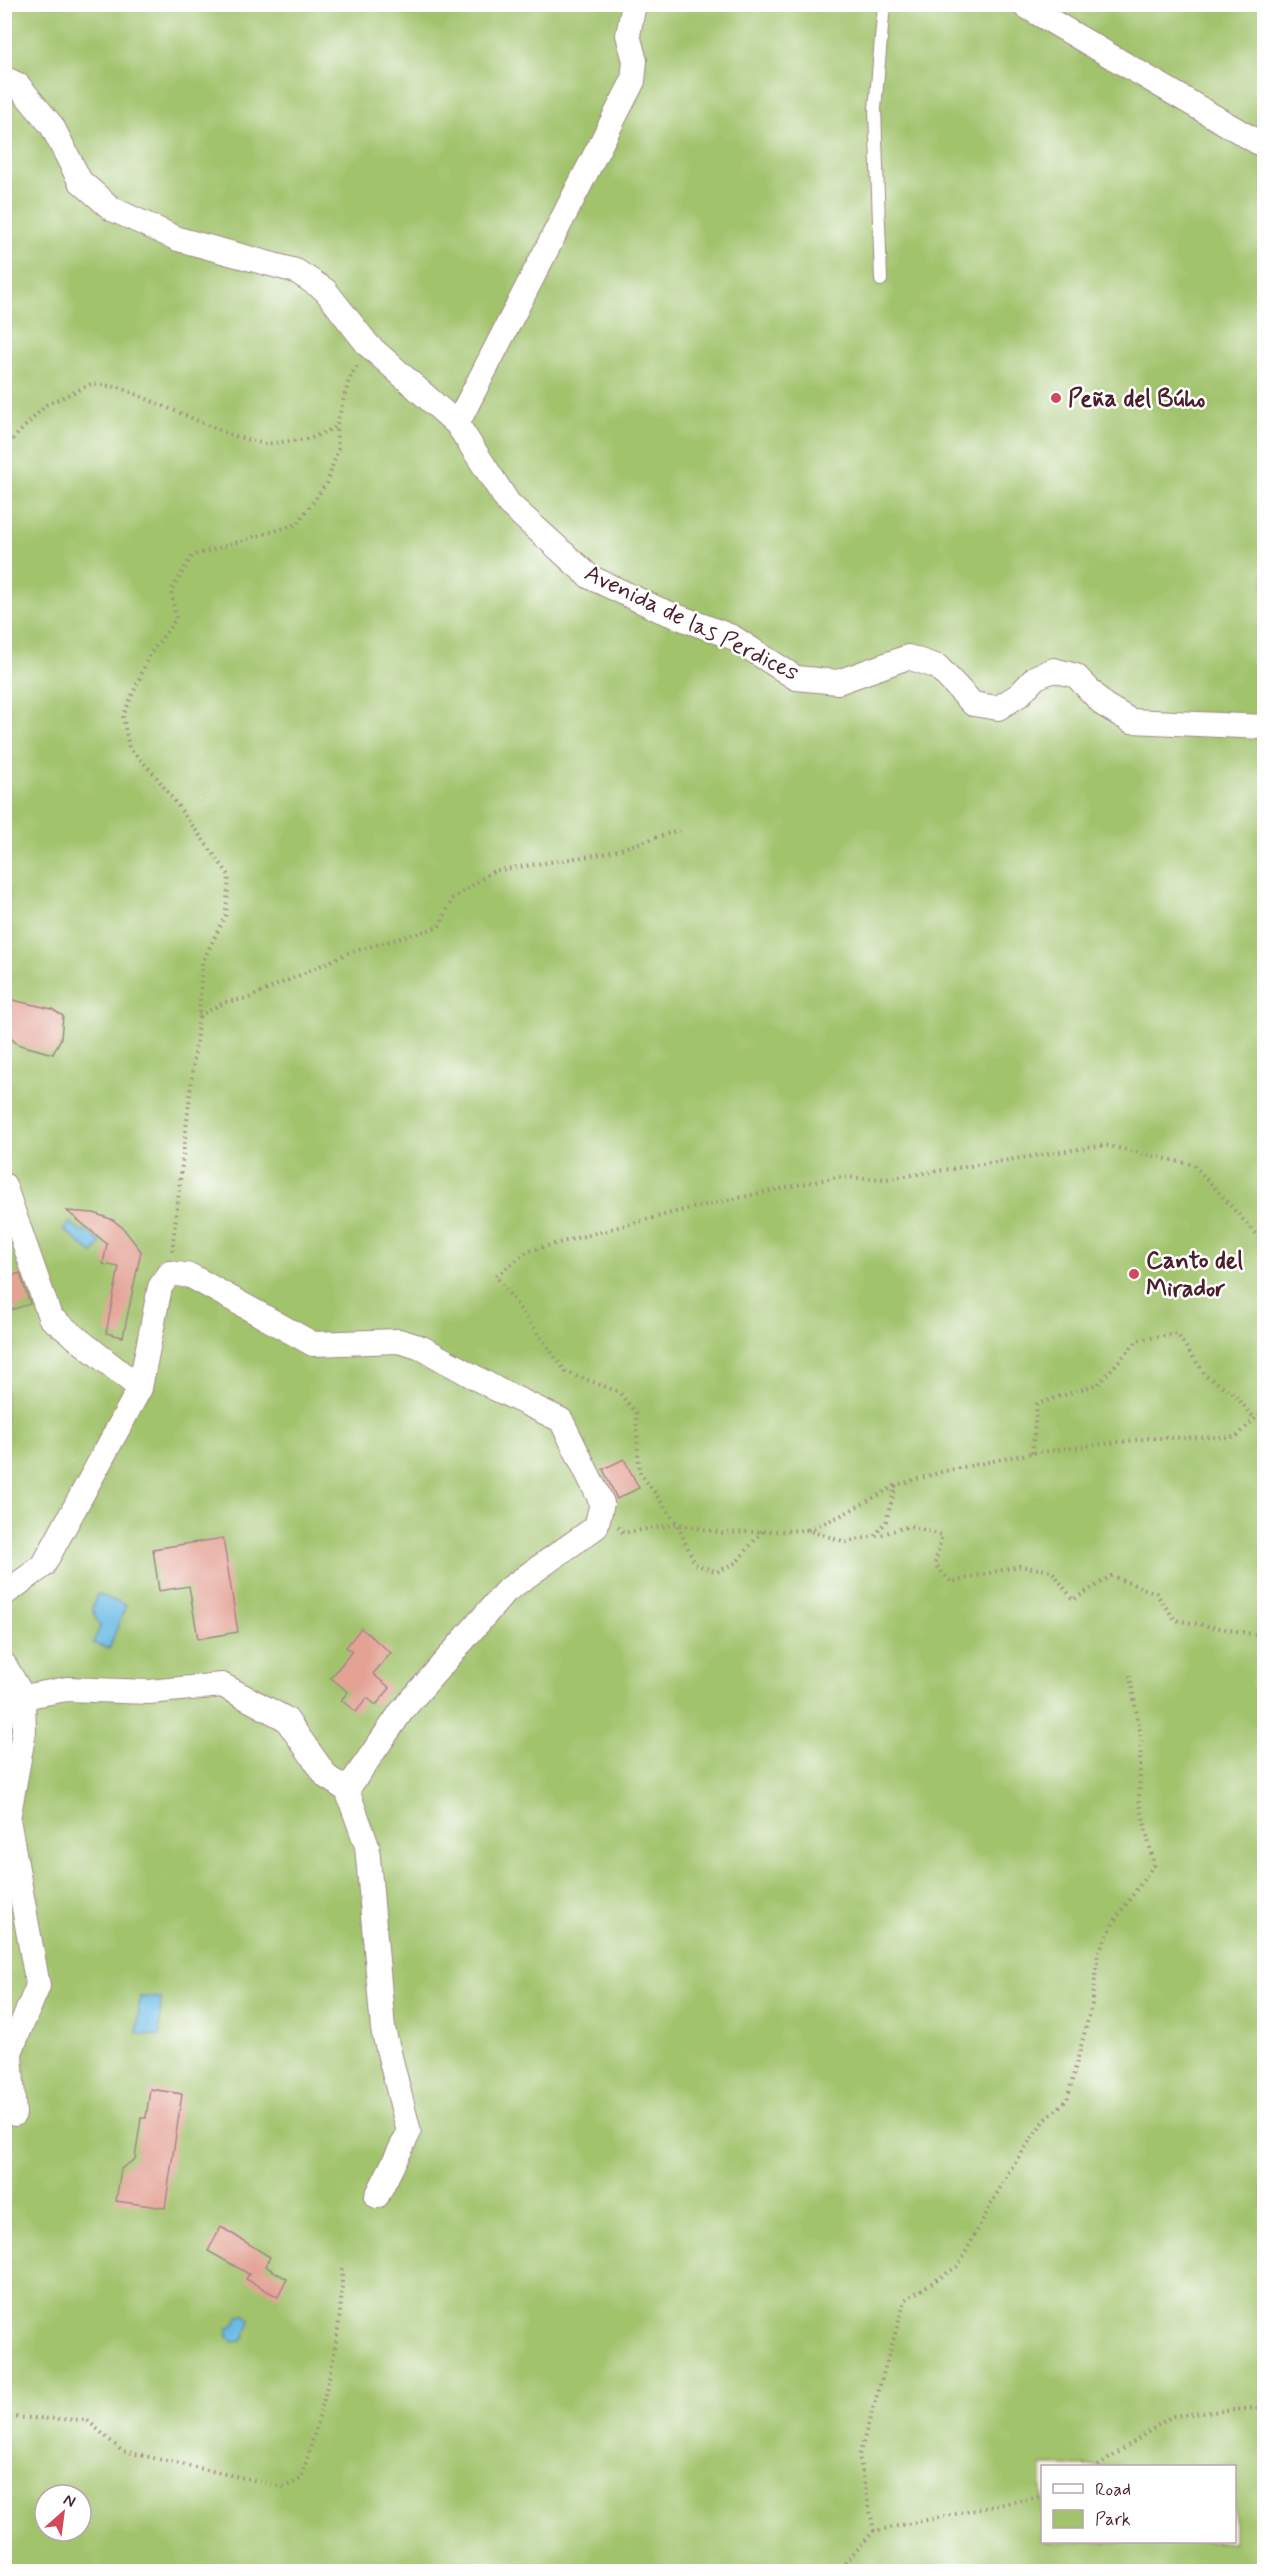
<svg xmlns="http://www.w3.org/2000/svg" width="1269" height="2576" font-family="Mynerve,sans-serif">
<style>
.green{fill:#a1c36c;stroke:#76714c;stroke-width:1.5;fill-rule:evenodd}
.water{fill:#69bbe5;stroke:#5a6d88;stroke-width:1.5}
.building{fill:#e3a294}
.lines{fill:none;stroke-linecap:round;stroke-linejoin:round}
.lane-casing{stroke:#a08886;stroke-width:14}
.street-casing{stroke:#a08886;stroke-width:26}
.path{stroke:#a08886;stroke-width:4;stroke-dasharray:1.5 4.5;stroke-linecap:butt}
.lane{stroke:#fff;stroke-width:12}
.street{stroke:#fff;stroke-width:24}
.poi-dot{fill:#d1495b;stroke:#fff;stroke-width:2}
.labels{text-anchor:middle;stroke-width:5;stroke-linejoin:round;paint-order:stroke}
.poi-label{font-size:24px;font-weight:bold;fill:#4a1f2b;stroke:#fff;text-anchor:start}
.street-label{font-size:24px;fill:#4a1f2b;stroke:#fff}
</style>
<rect width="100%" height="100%" fill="#fff"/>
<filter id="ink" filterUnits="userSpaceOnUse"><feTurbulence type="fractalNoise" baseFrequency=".0167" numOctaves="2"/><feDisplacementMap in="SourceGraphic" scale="12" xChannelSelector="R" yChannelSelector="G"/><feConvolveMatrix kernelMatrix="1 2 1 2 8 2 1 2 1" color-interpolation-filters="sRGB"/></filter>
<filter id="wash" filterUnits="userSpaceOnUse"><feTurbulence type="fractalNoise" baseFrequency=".008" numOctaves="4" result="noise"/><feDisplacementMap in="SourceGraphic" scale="24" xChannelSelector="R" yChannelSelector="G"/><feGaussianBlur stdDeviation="1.35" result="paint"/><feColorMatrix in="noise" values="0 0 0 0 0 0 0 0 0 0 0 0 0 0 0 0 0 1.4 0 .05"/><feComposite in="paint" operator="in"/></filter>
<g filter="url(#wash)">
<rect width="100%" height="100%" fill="#f7f0e1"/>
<!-- green -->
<path class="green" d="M 5,5 L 1264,5 L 1264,2571 L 5,2572 ZM 1042,2466 L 1234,2466 L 1234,2542 L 1042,2542 ZM 45,2495 L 81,2495 L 81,2531 L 45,2531 Z"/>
<!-- water -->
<path class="water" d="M 70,1222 L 83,1233 L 85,1230 L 101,1243 L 93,1254 L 64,1230 Z
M 97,1594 L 126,1605 L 109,1649 L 93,1643 L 100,1627 L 92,1609 Z
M 140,1997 L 161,1998 L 159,2036 L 137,2034 Z
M 245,2315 L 250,2320 L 245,2336 L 240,2341 L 233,2342 L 228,2336 L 228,2329 L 235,2324 L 239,2316 Z"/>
<g id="blocks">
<!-- building -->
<path class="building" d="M 4,998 L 52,1009 L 63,1016 L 61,1038 L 53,1054 L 17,1044 L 4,1031 Z
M 67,1211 L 94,1213 L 113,1220 L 123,1228 L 141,1251 L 123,1337 L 106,1333 L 119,1267 L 103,1264 L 107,1244 Z
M 20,1273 L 30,1304 L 4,1312 L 4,1278 Z
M 624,1459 L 639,1488 L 617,1499 L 603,1469 Z
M 223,1538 L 238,1632 L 198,1639 L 189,1586 L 159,1591 L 153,1549 Z
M 361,1628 L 391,1653 L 373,1674 L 390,1688 L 376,1705 L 367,1698 L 356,1712 L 341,1700 L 348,1692 L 331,1678 L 352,1651 L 346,1647 Z
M 150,2089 L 182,2094 L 165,2208 L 116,2201 L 121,2169 L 135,2159 L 141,2118 L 146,2118 Z
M 221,2227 L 270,2257 L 265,2266 L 287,2279 L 278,2297 L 246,2279 L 249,2274 L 208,2251 Z"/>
</g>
</g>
<g filter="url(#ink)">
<use href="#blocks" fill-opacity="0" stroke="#a08886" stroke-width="1.5"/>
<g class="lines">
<!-- lane casing -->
<g class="lane-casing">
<path id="lane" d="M 881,280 L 875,109 L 884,4"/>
</g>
<!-- street casing -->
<g class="street-casing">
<path id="street" d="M 1022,4 L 1264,146
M 4,78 L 18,85 L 52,126 L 80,181 L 112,209 L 178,239 L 296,271 L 325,290 L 368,345 L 457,424 L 509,504 L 590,577 L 660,610 L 732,637 L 796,678 L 838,682 L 908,657 L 938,667 L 973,704 L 998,708 L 1019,695 L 1036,677 L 1054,670 L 1076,676 L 1104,705 L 1131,721 L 1264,727
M 457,424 L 633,81 L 635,61 L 628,35 L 634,4
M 4,1185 L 50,1317 L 140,1388
M 4,1594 L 43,1566 L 140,1388 L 160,1287 L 170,1273 L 191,1276 L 313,1344 L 399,1341 L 422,1348 L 496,1389 L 561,1420 L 602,1503 L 596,1527 L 506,1591 L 401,1712 L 347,1790 L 367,1846 L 383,2029 L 409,2132 L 377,2196
M 4,1664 L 23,1697 L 24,1731 L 8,1819 L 38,1986 L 10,2052 L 14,2114
M 23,1697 L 67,1689 L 149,1692 L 222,1685 L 286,1719 L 327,1777 L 347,1790"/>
</g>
<!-- path -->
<path class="path" d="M 4,448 L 46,405 L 91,384 L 119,387 L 231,435 L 264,444 L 309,439 L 336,427 L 349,380 L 358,364
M 199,1016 L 225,1002 L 249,998 L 348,953 L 439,927 L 452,899 L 493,871 L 608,853 L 679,830
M 172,1251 L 199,1016 L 202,963 L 226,914 L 229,875 L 155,775 L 129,748 L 123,716 L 150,654 L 176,619 L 171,591 L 192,556 L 297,524 L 327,483 L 338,449 L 336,427
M 1032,1453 L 1037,1404 L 1098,1384 L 1138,1340 L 1177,1334 L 1206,1376 L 1232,1392 L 1255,1419
M 618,1527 L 623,1533 L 677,1524 L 722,1533 L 807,1530 L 846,1542 L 875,1536 L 886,1521 L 896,1485 L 945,1471 L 1032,1453 L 1151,1438 L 1236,1437 L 1264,1410
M 808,1530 L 840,1516 L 895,1486
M 762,1531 L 737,1562 L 717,1572 L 695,1564 L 677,1524 L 639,1471 L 636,1413 L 619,1392 L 566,1372 L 496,1276 L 528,1251 L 675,1212 L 802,1184 L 837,1177 L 886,1179 L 1105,1145 L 1194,1165 L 1264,1243
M 876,1536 L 910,1526 L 942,1535 L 935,1564 L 951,1582 L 1019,1566 L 1052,1571 L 1073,1600 L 1111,1576 L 1156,1593 L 1175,1620 L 1264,1636
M 4,2417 L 87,2420 L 122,2451 L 284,2487 L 301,2479 C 322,2409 343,2341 342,2267
M 1098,2466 L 1172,2416 L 1264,2407
M 874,2531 L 859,2456 L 905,2300 L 958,2266 L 1008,2173 L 1042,2123 L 1067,2100 L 1092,2004 L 1098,1953 L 1115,1920 L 1154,1865 L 1139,1800 L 1141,1737 L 1129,1672
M 837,2572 L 874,2531 L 1042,2496"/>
<!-- lane -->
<use href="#lane" class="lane"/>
<!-- street -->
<use href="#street" class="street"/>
</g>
</g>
<!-- markers -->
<g class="poi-dot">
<circle cx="1056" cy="398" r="6"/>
<circle cx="1134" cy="1274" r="6"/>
</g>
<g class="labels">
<!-- poi labels -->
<g class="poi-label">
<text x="1068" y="406">Peña del Búho</text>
<text x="1146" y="1268">Canto del<tspan x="1146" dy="28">Mirador</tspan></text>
</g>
<!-- street labels -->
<g class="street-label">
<text transform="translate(692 622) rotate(26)" y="8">Avenida de las Perdices</text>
</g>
</g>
<!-- margin -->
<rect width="1269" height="2576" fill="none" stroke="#fff" stroke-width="24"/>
<!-- legend -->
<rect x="1041" y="2465" width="195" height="78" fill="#ffffff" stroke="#b7a5aa" stroke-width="1.5"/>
<rect x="1053" y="2484" width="30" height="9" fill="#ffffff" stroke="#b7a5aa" stroke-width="1.5"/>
<text x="1095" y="2495" font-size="18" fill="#4a1f2b">Road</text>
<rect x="1053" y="2510" width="30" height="18" fill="#a1c36c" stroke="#b7a5aa" stroke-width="1.5"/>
<text x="1095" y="2525" font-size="18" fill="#4a1f2b">Park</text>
<!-- north arrow -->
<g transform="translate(63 2513) rotate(28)"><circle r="28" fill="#ffffff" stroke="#b7a5aa" stroke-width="1.5"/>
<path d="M0-4.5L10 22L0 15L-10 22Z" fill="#d1495b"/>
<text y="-9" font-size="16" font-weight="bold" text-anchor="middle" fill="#4a1f2b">N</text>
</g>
</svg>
